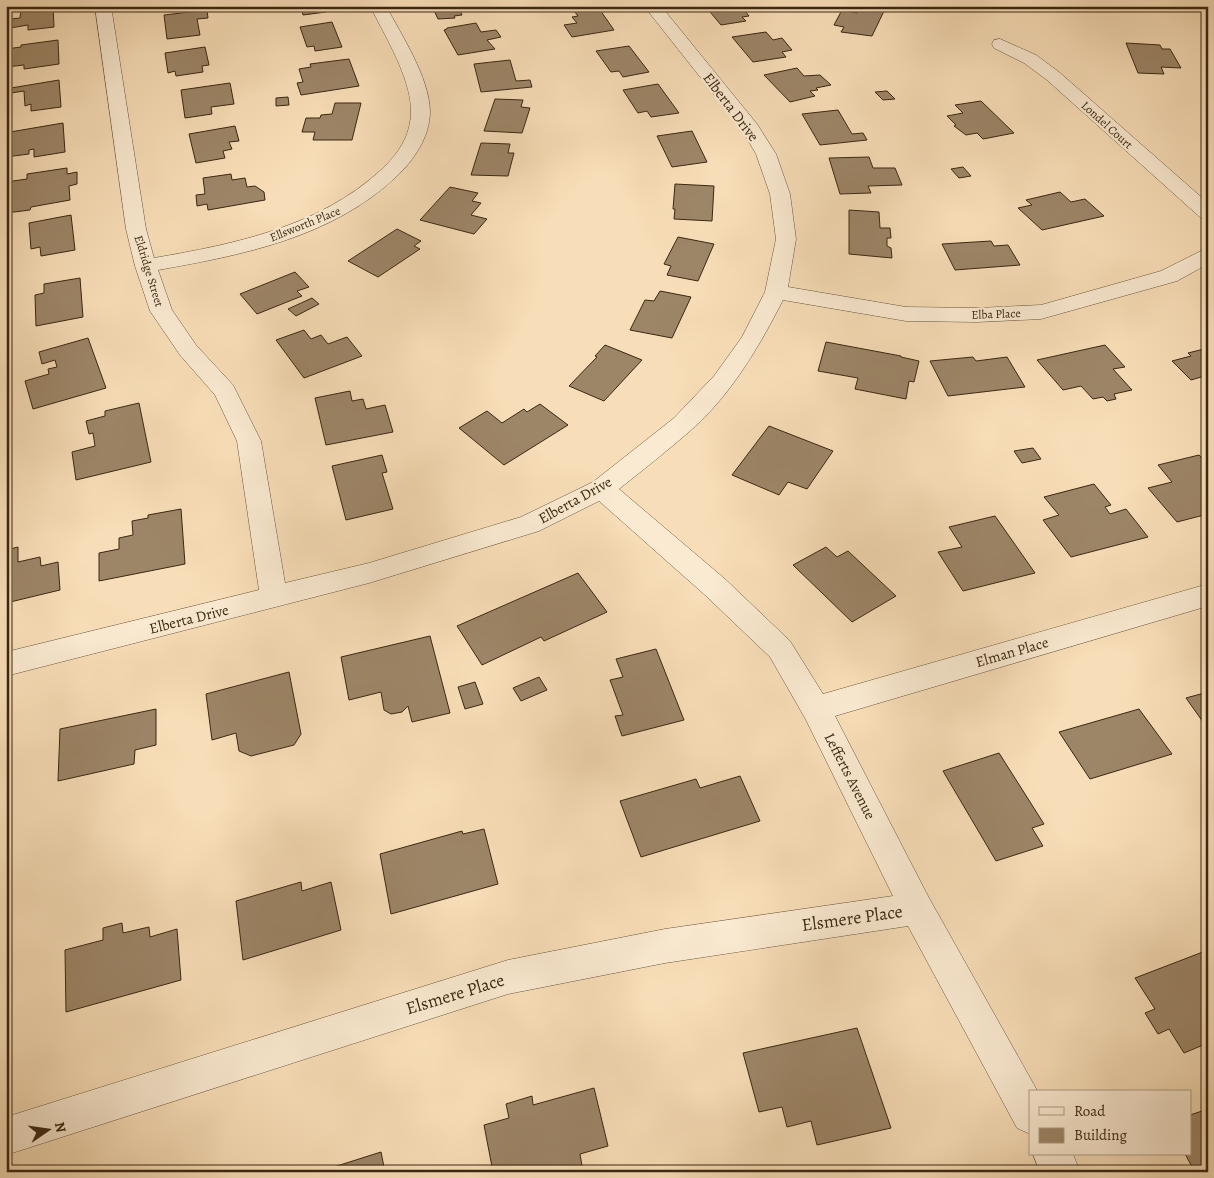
<svg xmlns="http://www.w3.org/2000/svg" width="1214" height="1178" font-family="Alegreya,serif">
<style>
.building{fill:#9d8668;stroke:#3a2712}
.lines{fill:none;stroke-linecap:round;stroke-linejoin:round}
.street-casing{stroke:#6a553c;stroke-width:1}
.street{fill:#faead1;fill-rule:evenodd}
.labels{text-anchor:middle;stroke-width:4.5;stroke-linejoin:round;paint-order:stroke}
.far-street-label{font-size:12px;fill:#3a2712;stroke:#faead1}
.street-label{font-size:15px;fill:#3a2712;stroke:#faead1}
.near-street-label{font-size:18px;fill:#3a2712;stroke:#faead1}
</style>
<rect width="100%" height="100%" fill="#f8deb8"/>
<filter id="stains"><feTurbulence type="fractalNoise" baseFrequency=".004" numOctaves="4"/><feColorMatrix values="0 0 0 0 .2 0 0 0 0 .09 0 0 0 0 .02 0 0 0 .5 -.17"/></filter>
<radialGradient id="worn" r=".72"><stop offset=".6" stop-color="#630" stop-opacity="0"/><stop offset="1" stop-color="#630" stop-opacity=".3"/></radialGradient>
<!-- building -->
<path class="building" d="M 38,6 L 53,6 L 54,27 L 28,30 L 28,25 L 10,28 L 11,19 L 20,18 L 21,9 Z
M 294,6 L 324,6 L 326,12 L 303,15 L 302,11 L 296,11 Z
M 432,6 L 464,6 L 466,9 L 460,10 L 462,15 L 454,16 L 455,18 L 438,19 Z
M 705,6 L 741,6 L 749,16 L 742,17 L 746,21 L 721,25 Z
M 598,7 L 614,30 L 572,37 L 564,25 L 577,23 L 572,17 L 578,16 L 574,11 Z
M 860,7 L 884,11 L 872,36 L 841,32 L 844,27 L 834,25 L 842,10 L 857,13 Z
M 207,10 L 208,18 L 197,19 L 200,35 L 167,39 L 164,15 Z
M 332,22 L 342,47 L 315,51 L 314,46 L 307,47 L 300,27 Z
M 476,23 L 481,32 L 496,30 L 501,37 L 487,40 L 495,49 L 458,55 L 444,30 L 447,29 L 447,28 Z
M 766,32 L 773,40 L 782,38 L 792,50 L 782,52 L 786,57 L 753,62 L 732,37 Z
M 58,40 L 59,64 L 24,69 L 24,65 L 6,67 L 6,49 L 21,47 L 21,45 Z
M 1126,43 L 1160,45 L 1162,49 L 1170,49 L 1181,68 L 1161,67 L 1164,74 L 1138,73 Z
M 629,46 L 649,72 L 623,77 L 619,71 L 611,72 L 596,51 Z
M 205,47 L 209,65 L 202,66 L 203,72 L 176,76 L 175,71 L 168,73 L 165,53 Z
M 349,59 L 359,86 L 301,95 L 297,83 L 303,82 L 299,69 L 311,67 L 310,64 Z
M 510,60 L 516,81 L 530,80 L 532,87 L 481,92 L 474,64 Z
M 797,68 L 804,76 L 820,75 L 831,85 L 816,88 L 818,90 L 810,91 L 815,96 L 790,102 L 764,75 Z
M 59,80 L 61,107 L 31,111 L 31,104 L 25,106 L 24,91 L 11,93 L 11,88 Z
M 230,83 L 234,104 L 211,107 L 212,114 L 185,118 L 181,90 Z
M 658,84 L 679,113 L 651,117 L 647,111 L 638,113 L 623,90 Z
M 887,91 L 895,99 L 883,100 L 875,92 Z
M 288,97 L 289,105 L 276,106 L 276,98 Z
M 495,99 L 523,100 L 521,107 L 530,108 L 522,133 L 484,131 Z
M 981,101 L 1014,133 L 983,139 L 977,133 L 966,135 L 954,126 L 956,125 L 947,116 L 963,113 L 955,105 Z
M 335,103 L 361,103 L 352,140 L 313,140 L 315,132 L 302,132 L 306,118 L 320,118 L 321,115 L 332,114 Z
M 838,110 L 852,134 L 863,133 L 867,140 L 820,145 L 802,114 Z
M 63,123 L 65,152 L 34,157 L 34,149 L 29,150 L 29,154 L 6,157 L 6,150 L 10,148 L 10,132 Z
M 235,126 L 239,141 L 229,142 L 232,149 L 223,151 L 225,158 L 196,163 L 189,134 Z
M 692,131 L 707,162 L 672,167 L 657,136 Z
M 481,143 L 510,144 L 508,153 L 514,153 L 508,176 L 471,175 Z
M 869,157 L 873,168 L 895,168 L 902,185 L 868,186 L 871,193 L 840,194 L 829,158 Z
M 963,167 L 971,176 L 959,178 L 951,169 Z
M 67,168 L 67,174 L 77,172 L 77,184 L 69,186 L 70,200 L 31,207 L 30,210 L 6,213 L 6,182 L 27,179 L 27,174 Z
M 231,174 L 232,180 L 245,178 L 247,187 L 255,186 L 264,192 L 265,200 L 208,210 L 207,204 L 197,206 L 196,195 L 205,194 L 203,178 Z
M 675,184 L 714,186 L 712,221 L 674,219 L 675,209 L 673,209 Z
M 450,187 L 478,193 L 472,201 L 481,203 L 471,215 L 487,219 L 474,234 L 420,220 Z
M 1060,192 L 1071,202 L 1085,199 L 1104,216 L 1042,230 L 1018,208 L 1032,205 L 1026,200 Z
M 849,210 L 879,212 L 880,228 L 890,228 L 891,238 L 887,238 L 887,246 L 891,248 L 892,258 L 849,254 Z
M 71,215 L 75,250 L 41,256 L 40,247 L 31,249 L 29,223 Z
M 397,229 L 421,241 L 414,246 L 420,249 L 378,277 L 348,261 Z
M 678,237 L 714,244 L 698,281 L 667,275 L 671,266 L 664,264 Z
M 991,241 L 994,246 L 1008,245 L 1020,265 L 955,270 L 942,244 Z
M 295,272 L 309,287 L 297,291 L 302,296 L 257,314 L 240,294 Z
M 80,278 L 83,317 L 36,326 L 35,295 L 44,293 L 44,284 Z
M 660,291 L 691,297 L 672,338 L 630,330 L 645,300 L 654,301 Z
M 312,298 L 319,304 L 296,316 L 288,309 Z
M 304,330 L 311,339 L 321,335 L 328,344 L 347,337 L 362,356 L 304,378 L 276,340 Z
M 88,338 L 106,388 L 33,409 L 25,381 L 49,374 L 48,369 L 57,367 L 55,360 L 42,364 L 39,352 Z
M 826,342 L 901,356 L 901,357 L 919,361 L 914,382 L 909,381 L 906,399 L 855,389 L 858,378 L 818,371 Z
M 605,345 L 642,360 L 604,401 L 569,386 L 597,357 L 595,356 Z
M 1105,345 L 1125,367 L 1113,369 L 1132,390 L 1114,394 L 1116,399 L 1107,401 L 1103,397 L 1093,399 L 1081,386 L 1063,390 L 1037,360 Z
M 1208,348 L 1208,375 L 1191,380 L 1172,361 L 1191,356 L 1188,353 Z
M 973,357 L 976,361 L 1007,357 L 1025,387 L 948,396 L 930,361 Z
M 350,391 L 352,401 L 363,399 L 366,409 L 385,405 L 393,432 L 326,445 L 315,398 Z
M 139,403 L 151,462 L 76,480 L 72,452 L 95,446 L 93,433 L 89,434 L 86,421 L 105,416 L 105,411 Z
M 540,404 L 568,425 L 504,465 L 459,428 L 487,411 L 502,423 L 524,409 L 527,412 Z
M 769,426 L 833,451 L 807,489 L 788,482 L 779,495 L 732,475 Z
M 1033,448 L 1041,459 L 1022,463 L 1014,451 Z
M 382,455 L 387,472 L 382,473 L 393,509 L 346,520 L 332,466 Z
M 1199,455 L 1208,464 L 1208,514 L 1177,522 L 1148,488 L 1172,482 L 1158,465 Z
M 1094,484 L 1111,505 L 1105,507 L 1110,514 L 1126,509 L 1148,537 L 1071,557 L 1043,520 L 1059,515 L 1044,497 Z
M 181,509 L 185,564 L 99,581 L 99,553 L 119,549 L 119,538 L 133,535 L 132,521 L 148,518 L 148,515 Z
M 995,516 L 1035,573 L 963,591 L 938,552 L 962,547 L 949,527 Z
M 18,547 L 18,562 L 40,557 L 41,566 L 58,562 L 60,590 L 6,603 L 6,550 Z
M 826,547 L 837,557 L 848,551 L 896,596 L 852,622 L 793,565 Z
M 578,573 L 607,612 L 544,641 L 541,637 L 482,665 L 457,626 Z
M 430,636 L 450,713 L 412,722 L 408,706 L 402,712 L 391,714 L 384,710 L 381,692 L 349,700 L 341,657 Z
M 656,649 L 684,720 L 622,736 L 615,716 L 623,715 L 610,680 L 623,677 L 616,659 Z
M 289,672 L 301,734 L 294,745 L 251,756 L 239,751 L 236,733 L 212,740 L 206,694 Z
M 539,677 L 547,690 L 521,701 L 513,688 Z
M 475,682 L 483,704 L 465,709 L 458,687 Z
M 1208,692 L 1208,729 L 1186,698 Z
M 156,709 L 156,745 L 135,750 L 134,764 L 58,781 L 60,729 Z
M 1139,709 L 1172,754 L 1090,779 L 1059,732 Z
M 999,753 L 1044,824 L 1032,828 L 1043,846 L 996,861 L 943,771 Z
M 740,776 L 760,821 L 641,857 L 620,801 L 696,779 L 700,788 Z
M 484,829 L 498,884 L 391,914 L 380,854 L 462,831 L 463,834 Z
M 301,882 L 302,891 L 331,882 L 341,930 L 243,960 L 236,901 Z
M 122,923 L 123,933 L 149,927 L 150,937 L 177,929 L 181,980 L 66,1012 L 65,950 L 103,940 L 103,928 Z
M 1208,950 L 1208,1043 L 1184,1053 L 1169,1029 L 1158,1034 L 1145,1013 L 1155,1009 L 1135,978 Z
M 857,1028 L 891,1128 L 817,1145 L 811,1121 L 787,1127 L 782,1107 L 759,1112 L 743,1053 Z
M 594,1088 L 608,1146 L 580,1154 L 583,1172 L 493,1172 L 484,1125 L 509,1118 L 506,1104 L 532,1096 L 533,1105 Z
M 1208,1109 L 1208,1172 L 1195,1172 L 1185,1154 L 1190,1154 L 1190,1115 Z
M 381,1152 L 385,1172 L 318,1172 Z"/>
<g class="lines">
<!-- street casing -->
<g class="street-casing">
<path id="street" d="M 95,6 L 111,6 L 146,229 L 154,258 C 235,244 319,227 381,170 C 398,154 411,136 411,111 C 411,78 385,36 370,6 L 386,6 C 402,36 429,77 430,111 C 430,137 414,160 396,177 C 331,238 242,255 158,270 L 172,310 L 196,345 L 233,385 L 261,441 L 285,583 L 369,563 L 521,517 L 593,482 L 674,418 L 714,376 L 742,337 L 765,292 L 776,239 L 770,194 L 756,154 L 742,130 L 644,6 L 661,6 L 757,124 L 776,154 L 790,194 L 796,239 L 788,287 L 906,307 L 977,308 L 1041,305 L 1161,271 L 1201,251 L 1208,249 L 1208,264 L 1177,281 L 1041,319 L 977,322 L 906,321 L 783,300 C 759,347 731,395 690,431 C 667,451 643,470 619,489 L 725,579 L 790,641 L 823,694 L 1208,584 L 1208,606 L 835,716 L 929,898 L 1038,1092 L 1030,1092 L 1030,1134 L 1017,1128 L 908,926 L 665,963 L 508,994 L 6,1155 L 6,1117 L 508,960 L 665,929 L 893,896 L 805,718 L 770,657 L 705,595 L 599,501 L 539,531 L 369,583 L 6,676 L 6,652 L 259,590 L 237,441 L 215,395 L 180,355 L 150,311 L 135,266 L 126,229 Z
M 1000,39 L 1036,55 L 1059,72 L 1208,203 L 1208,220 L 1201,218 L 1047,80 L 1024,63 L 994,48 L 992,44 L 994,40 Z
M 1033,1154 L 1073,1154 L 1080,1172 L 1040,1172 Z"/>
</g>
<!-- street -->
<use href="#street" class="street"/>
</g>
<g class="labels">
<!-- far-street labels -->
<g class="far-street-label">
<text transform="translate(1107 125) rotate(42)" y="4">Londel Court</text>
<text transform="translate(305 224) rotate(-22)" y="4">Ellsworth Place</text>
<text transform="translate(149 271) rotate(73)" y="4">Eldridge Street</text>
<text transform="translate(996 314) rotate(-2)" y="4">Elba Place</text>
</g>
<!-- street labels -->
<g class="street-label">
<text transform="translate(731 107) rotate(53)" y="5">Elberta Drive</text>
<text transform="translate(575 500) rotate(-29)" y="5">Elberta Drive</text>
<text transform="translate(189 619) rotate(-14)" y="5">Elberta Drive</text>
<text transform="translate(1012 652) rotate(-16)" y="5">Elman Place</text>
<text transform="translate(850 776) rotate(63)" y="5">Lefferts Avenue</text>
</g>
<!-- near-street labels -->
<g class="near-street-label">
<text transform="translate(852 918) rotate(-8)" y="6">Elsmere Place</text>
<text transform="translate(455 994) rotate(-17)" y="6">Elsmere Place</text>
</g>
</g>
<!-- margin -->
<rect width="1214" height="1178" fill="none" stroke="#f8deb8" stroke-width="25"/>
<rect x="8" y="8" width="1199" height="1163" fill="none" stroke="#3a2712" stroke-width="2.5"/>
<rect x="12" y="12" width="1189" height="1153" fill="none" stroke="#3a2712"/>
<!-- legend -->
<rect x="1029" y="1090" width="162" height="65" fill="#faead1" stroke="#ad9c85"/>
<rect x="1039" y="1107" width="25" height="8" fill="#faead1" stroke="#ad9c85"/>
<text x="1074" y="1116" font-size="15" fill="#3a2712">Road</text>
<rect x="1039" y="1128" width="25" height="15" fill="#9d8668" stroke="#ad9c85"/>
<text x="1074" y="1140" font-size="15" fill="#3a2712">Building</text>
<!-- north arrow -->
<g transform="translate(48 1130) rotate(77)" stroke="#faead1" stroke-width="4" paint-order="stroke">
<path d="M0-4L9 19L0 12L-9 19Z" fill="#3a2712"/>
<text y="-8" font-size="14" font-weight="bold" text-anchor="middle" fill="#3a2712">N</text>
</g>
<rect width="100%" height="100%" filter="url(#stains)"/>
<rect width="100%" height="100%" fill="url(#worn)"/>
</svg>
